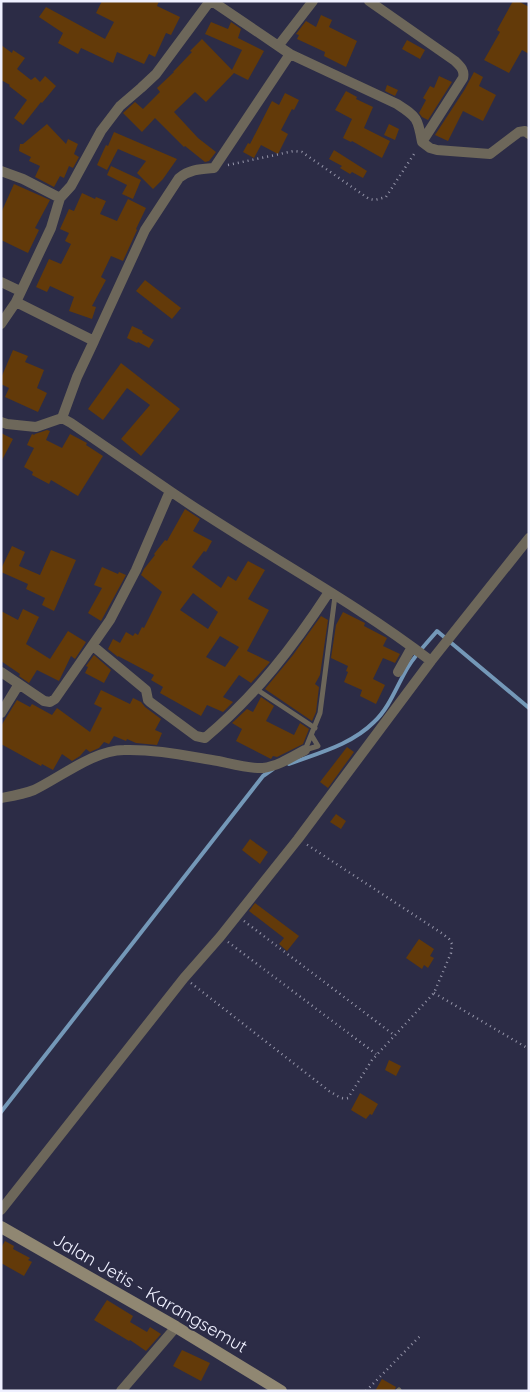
<svg xmlns="http://www.w3.org/2000/svg" width="530" height="1392" font-family="Quicksand,sans-serif">
<style>
.lines{fill:none;stroke-linecap:round;stroke-linejoin:round}
.stream{stroke:#7498b8;stroke-width:4}
.building{fill:#633a09;fill-rule:evenodd}
.path{stroke:#9696aa;stroke-width:2.5;stroke-dasharray:1 4;stroke-linecap:butt}
.lane{stroke:#6d675a;stroke-width:5}
.street{stroke:#6d675a;stroke-width:10}
.secondary{stroke:#908772;stroke-width:12}
.labels{text-anchor:middle;stroke-width:4;stroke-linejoin:round;paint-order:stroke}
.street-label{font-size:18px;fill:#eff0ff;stroke:#2c2c46}
</style>
<rect width="100%" height="100%" fill="#2c2c46"/>
<g class="lines">
<!-- stream -->
<path class="stream" d="M 289,764 C 318,753 351,745 374,722 C 390,707 397,685 408,667 C 416,654 427,643 437,631 L 529,708
M 1,1112 L 263,776 L 273,769"/>
</g>
<!-- building -->
<path class="building" d="M 102,1 L 159,1 L 157,6 L 180,17 L 171,35 L 166,33 L 155,57 L 149,54 L 144,64 L 117,52 L 113,63 L 81,48 L 78,54 L 58,43 L 63,33 L 39,17 L 46,7 L 105,39 L 114,22 L 96,13 Z
M 513,1 L 518,1 L 529,7 L 529,54 L 522,50 L 509,73 L 484,60 L 500,32 L 497,30 Z
M 321,15 L 332,20 L 329,27 L 357,41 L 346,67 L 324,56 L 325,52 L 297,39 L 299,35 L 296,34 L 306,21 L 316,27 Z
M 211,22 L 228,29 L 231,22 L 241,29 L 238,38 L 264,51 L 248,80 L 234,73 L 206,102 L 195,92 L 174,112 L 198,138 L 216,152 L 209,161 L 205,162 L 185,146 L 184,147 L 155,118 L 142,132 L 123,113 L 135,102 L 143,109 L 160,92 L 157,88 L 174,72 L 173,72 L 192,52 L 190,51 L 202,39 L 232,70 L 242,50 L 205,34 Z
M 407,40 L 425,50 L 420,59 L 402,49 Z
M 1,45 L 12,53 L 13,50 L 25,58 L 17,69 L 31,80 L 35,77 L 40,82 L 45,76 L 56,86 L 42,103 L 41,102 L 23,125 L 14,118 L 27,100 L 9,86 L 10,85 L 1,80 Z
M 474,72 L 483,77 L 479,86 L 496,95 L 483,121 L 463,111 L 448,141 L 435,135 L 465,89 Z
M 439,76 L 452,82 L 428,120 L 422,117 L 419,113 L 426,100 L 423,98 L 430,86 L 434,88 Z
M 387,85 L 398,90 L 395,96 L 385,91 Z
M 346,91 L 357,97 L 356,99 L 373,107 L 364,128 L 390,141 L 382,158 L 352,141 L 351,142 L 343,138 L 352,119 L 335,110 Z
M 285,93 L 299,100 L 294,110 L 292,109 L 281,130 L 288,134 L 278,154 L 261,145 L 254,158 L 243,152 L 248,143 L 250,144 L 272,101 L 279,105 Z
M 47,124 L 66,144 L 68,139 L 78,144 L 74,154 L 79,157 L 73,168 L 69,166 L 64,178 L 60,176 L 54,187 L 35,177 L 40,166 L 29,161 L 31,157 L 19,151 L 20,144 L 23,144 Z
M 389,124 L 399,129 L 395,140 L 384,135 Z
M 114,132 L 177,159 L 163,179 L 153,189 L 137,173 L 146,161 L 118,149 L 107,170 L 97,165 L 106,145 L 108,146 Z
M 334,150 L 367,171 L 363,178 L 352,172 L 350,174 L 340,168 L 342,166 L 329,159 Z
M 111,166 L 141,180 L 133,199 L 122,194 L 127,185 L 107,175 Z
M 14,184 L 50,200 L 35,228 L 39,230 L 28,253 L 1,240 L 1,213 Z
M 82,193 L 95,199 L 96,197 L 106,201 L 100,214 L 117,221 L 128,199 L 146,208 L 136,229 L 137,230 L 123,261 L 111,256 L 101,277 L 106,280 L 92,306 L 96,307 L 92,319 L 69,311 L 74,297 L 50,286 L 47,292 L 36,287 L 49,259 L 61,264 L 71,244 L 65,241 L 69,233 L 60,229 L 69,209 L 74,211 Z
M 145,280 L 181,308 L 172,319 L 136,291 Z
M 132,326 L 143,331 L 142,333 L 154,340 L 149,348 L 138,342 L 137,343 L 127,338 Z
M 13,350 L 28,356 L 25,362 L 44,370 L 37,388 L 47,393 L 38,412 L 5,397 L 9,388 L 1,384 L 1,378 Z
M 121,363 L 180,409 L 141,456 L 121,439 L 150,405 L 127,388 L 103,420 L 88,409 Z
M 47,430 L 50,431 L 46,440 L 62,448 L 70,434 L 87,443 L 86,445 L 103,456 L 78,496 L 51,480 L 49,484 L 32,475 L 33,472 L 24,467 L 34,448 L 27,445 L 32,434 L 34,435 L 35,434 Z
M 1,433 L 13,439 L 1,462 Z
M 185,509 L 200,519 L 193,531 L 212,541 L 206,552 L 204,551 L 192,567 L 221,588 L 228,576 L 236,581 L 248,561 L 265,570 L 248,599 L 269,610 L 247,651 L 270,662 L 251,683 L 239,675 L 223,697 L 233,702 L 223,712 L 207,705 L 201,716 L 160,693 L 163,687 L 151,680 L 154,675 L 118,656 L 118,657 L 108,649 L 113,639 L 120,643 L 126,632 L 133,636 L 135,633 L 138,635 L 142,627 L 144,628 L 162,592 L 141,575 L 144,569 L 155,555 L 154,554 L 165,540 L 167,541 ZM 193,593 L 218,612 L 208,629 L 180,610 ZM 220,636 L 239,647 L 225,667 L 206,657 Z
M 12,546 L 25,552 L 19,566 L 40,575 L 51,550 L 76,560 L 54,611 L 42,605 L 45,598 L 26,589 L 28,584 L 1,572 L 1,569 Z
M 102,567 L 118,574 L 119,572 L 126,575 L 101,621 L 88,613 L 102,588 L 94,585 Z
M 23,609 L 39,617 L 26,644 L 50,659 L 68,631 L 86,642 L 75,659 L 71,656 L 59,681 L 37,670 L 29,683 L 19,676 L 20,674 L 1,661 L 1,611 L 18,620 Z
M 343,612 L 365,623 L 364,626 L 387,638 L 383,646 L 400,654 L 395,663 L 383,658 L 373,679 L 385,685 L 376,704 L 360,696 L 362,690 L 344,682 L 348,672 L 346,671 L 348,666 L 331,658 L 336,625 Z
M 321,616 L 328,620 L 320,675 L 315,684 L 319,687 L 316,712 L 312,721 L 265,689 L 293,655 Z
M 94,655 L 111,670 L 104,683 L 85,673 L 88,667 L 86,666 Z
M 101,690 L 130,704 L 133,698 L 141,702 L 145,707 L 161,719 L 155,730 L 162,733 L 157,745 L 136,743 L 127,739 L 126,741 L 114,736 L 109,744 L 104,742 L 99,748 L 90,752 L 86,749 L 80,756 L 72,761 L 62,754 L 53,770 L 42,764 L 41,766 L 1,744 L 1,726 L 17,700 L 30,707 L 32,704 L 52,715 L 57,708 L 90,732 L 102,708 L 94,704 Z
M 261,697 L 274,706 L 266,721 L 294,735 L 300,723 L 309,729 L 303,744 L 277,757 L 273,756 L 271,759 L 236,741 L 242,729 L 232,723 L 247,709 L 253,712 Z
M 347,747 L 354,752 L 328,788 L 320,782 Z
M 336,814 L 346,821 L 341,829 L 330,822 Z
M 250,839 L 268,852 L 260,864 L 242,850 Z
M 255,903 L 299,936 L 287,951 L 279,944 L 284,938 L 249,911 Z
M 419,939 L 434,949 L 430,956 L 434,958 L 428,968 L 424,965 L 422,969 L 406,958 Z
M 389,1060 L 401,1066 L 396,1076 L 385,1070 Z
M 360,1093 L 378,1104 L 372,1115 L 370,1114 L 366,1119 L 351,1110 Z
M 5,1241 L 14,1246 L 13,1249 L 30,1258 L 28,1260 L 32,1262 L 24,1276 L 1,1263 L 1,1248 Z
M 107,1300 L 133,1316 L 130,1322 L 147,1332 L 150,1327 L 161,1334 L 146,1351 L 130,1340 L 129,1341 L 94,1320 Z
M 182,1350 L 210,1363 L 201,1381 L 173,1366 Z
M 382,1379 L 396,1387 L 394,1391 L 375,1391 Z"/>
<g class="lines">
<!-- path -->
<path class="path" d="M 228,165 L 294,151 L 302,152 L 369,199 L 375,200 L 386,197 L 416,151
M 244,921 L 394,1035
M 228,942 L 376,1054
M 191,983 L 329,1091 C 335,1094 341,1100 348,1098 L 372,1060 L 434,993 L 451,953 L 452,944 L 449,939 L 443,934 L 306,844
M 434,993 L 529,1049
M 366,1391 L 422,1334"/>
<!-- lane -->
<path class="lane" d="M 256,689 L 315,728
M 305,750 L 320,713 L 335,596
M 305,750 L 318,746 L 312,736
M 398,1391 L 399,1390"/>
<!-- street -->
<path class="street" d="M 369,1 L 455,61 C 460,66 465,70 463,78 L 422,142
M 279,45 L 313,1
M 290,54 L 397,104 C 417,117 418,118 422,142 L 430,148 L 437,150 L 490,154 L 519,132 L 525,131 L 529,134
M 1,171 L 23,179 L 60,198
M 1,282 L 20,291
M 1,324 L 16,302
M 94,341 L 145,230 L 179,178 C 190,169 201,169 214,168 L 290,54 L 212,1
M 1,422 L 7,424 L 36,427 L 62,418
M 170,491 C 256,550 349,598 431,661
M 93,646 L 146,690 L 148,700 L 150,702 L 196,736 L 205,738 C 256,695 293,647 329,592
M 1,672 L 44,701 L 50,702 L 55,699 L 110,620 L 136,570 L 170,491 L 71,423 L 62,418 L 77,377 L 94,341 L 16,302 L 51,228 L 60,198 L 71,186 L 101,131 L 120,106 L 141,88 L 156,74 L 210,1
M 398,672 L 412,647
M 1,713 L 19,684
M 1,798 C 12,796 24,794 34,790 C 61,777 94,750 124,750 C 155,749 187,756 218,761 C 232,764 249,769 263,768 C 278,766 292,757 305,750
M 1,1210 L 184,978 L 220,937 L 298,839 L 431,661 L 529,538
M 121,1391 L 176,1327"/>
<!-- secondary -->
<path class="secondary" d="M 1,1227 L 176,1327 L 281,1391"/>
</g>
<g class="labels">
<!-- street labels -->
<g class="street-label">
<text transform="translate(150 1293) rotate(30)" y="6">Jalan Jetis - Karangsemut</text>
</g>
</g>
<!-- border -->
<rect width="530" height="1392" fill="none" stroke="#eff0ff" stroke-width="5"/>
</svg>
